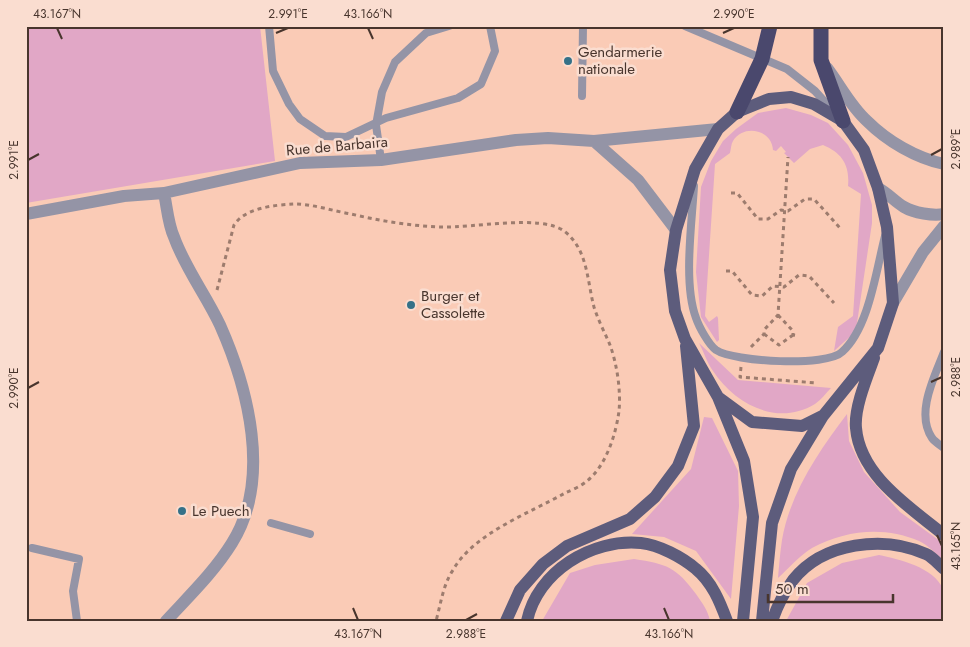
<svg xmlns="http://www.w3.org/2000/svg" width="970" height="647" font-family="Jost,sans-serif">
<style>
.green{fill:#e1a7c6}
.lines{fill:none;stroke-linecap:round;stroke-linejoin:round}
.path{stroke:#9d7c6e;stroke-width:3;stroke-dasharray:4 4;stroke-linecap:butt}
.service{stroke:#9494a6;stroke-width:8}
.minor{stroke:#9494a6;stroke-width:12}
.tertiary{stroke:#9494a6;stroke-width:12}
.primary{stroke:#5d5c7c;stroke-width:12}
.motorway{stroke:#4a486d;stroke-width:15}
.ticks{fill:none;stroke:#48352d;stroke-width:2}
.poi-dot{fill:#357188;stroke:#faddd0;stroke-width:2}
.labels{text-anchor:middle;stroke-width:5;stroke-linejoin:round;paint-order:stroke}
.poi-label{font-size:15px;fill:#48352d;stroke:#faddd0;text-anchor:start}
.street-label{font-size:15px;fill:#48352d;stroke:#faddd0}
.neatline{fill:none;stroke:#48352d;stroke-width:2}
.ticks-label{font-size:12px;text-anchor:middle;fill:#48352d}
</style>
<rect width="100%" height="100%" fill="#facbb6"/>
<!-- green -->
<path class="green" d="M 26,26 L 260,26 L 275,161 L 26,203 Z
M 786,108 L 811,115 L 828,123 L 848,145 L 863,173 L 872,205 L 872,223 L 857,323 L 853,334 L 834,351 L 838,327 L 853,316 L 861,194 L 848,186 C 850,165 842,153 823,145 L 810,149 L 794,163 L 784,153 L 786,152 L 781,146 L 776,151 L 773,150 C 772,129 743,124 733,141 C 731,144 731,149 730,153 L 715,164 L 705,316 L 709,322 L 717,316 L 718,318 L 719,340 L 717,342 L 701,317 L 696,272 L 701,187 L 711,161 L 723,141 L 736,129 L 758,113 Z
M 699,343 L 738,380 L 831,388 C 826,393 821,400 815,404 C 777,427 735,404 713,371 C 707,363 704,352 699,343 Z
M 847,414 L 849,441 L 864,472 L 900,512 L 944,544 L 944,560 C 936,554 928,545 919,541 C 884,526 846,530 812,548 C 800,555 788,569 778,578 C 779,566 780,553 782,540 C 790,493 819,451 847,414 Z
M 704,417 L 712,418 L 738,471 L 739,506 L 731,599 L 696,551 L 664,537 L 632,534 L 691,469 Z
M 879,555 C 898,559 934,567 943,589 C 947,597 944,612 944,621 L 786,621 L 807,583 L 842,563 Z
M 634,559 C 667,564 676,567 696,594 C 702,603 708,610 710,621 L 542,621 L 570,573 L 595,565 Z"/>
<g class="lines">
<!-- path -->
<path class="path" d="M 731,193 L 737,193 L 758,219 L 768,219 L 781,210 L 788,211 L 805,199 L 814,199 L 840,228
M 726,271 L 732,271 L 752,295 L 762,296 L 773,286 L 784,287 L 799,275 L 809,276 L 834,303
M 217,290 L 234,225 C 245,208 274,205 294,204 C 313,204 333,211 351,214 C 381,221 411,226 442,227 C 473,228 541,214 564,231 C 588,249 587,281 594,307 C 598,320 605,333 610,345 C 617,364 621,391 619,411 C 616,434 606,466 587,481 C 581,486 572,490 565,493 C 530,513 474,533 453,570 C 443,585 441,603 436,621
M 778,315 L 793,331 L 793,335 L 799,336
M 764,334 L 779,345 L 793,335
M 751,347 L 764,334 L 764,330 L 778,315 L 788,157
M 741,367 L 740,377 L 817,383"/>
<!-- service -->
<path class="service" d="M 269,26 L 273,71 L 289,104 L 300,119 L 325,136 L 346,137 L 386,118 L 458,98 L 481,84 L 495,51 L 490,26
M 685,26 L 787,69 L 815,91 L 833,111
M 582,96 L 583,26
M 381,160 L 376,125 L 382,92 L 395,62 L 426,33 L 449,26
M 694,186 C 692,222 683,284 696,318 C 699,327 709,345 716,350 C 734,362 827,367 842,352 C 869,328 876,271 885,236
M 944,352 C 935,376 915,413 932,438 C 935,442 940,445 944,448
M 271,523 L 310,534
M 32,548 L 79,559 L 73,591 L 77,621"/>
<!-- minor -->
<path class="minor" d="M 594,141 L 638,180 L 676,230
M 164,193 C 167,207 168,224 174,237 C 185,268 206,295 220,325 C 248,388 272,479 232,543 C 214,572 189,596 166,621
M 26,214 L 124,196 L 164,193 L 300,163 L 381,160 L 516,140 L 548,138 L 594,141 L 718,129"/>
<!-- tertiary -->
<path class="tertiary" d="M 827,68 C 840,85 851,107 867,121 C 887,141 916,158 944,164
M 878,188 C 888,193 894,201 904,207 C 914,213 933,216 944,214
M 893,303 L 923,252 L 944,226"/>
<!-- primary -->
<path class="primary" d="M 874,358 C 867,377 854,408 856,428 C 860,476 910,507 944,535
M 718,397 L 752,422 L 802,426 L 822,416
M 506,621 L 520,590 L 543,564 L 567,546 L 630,519 L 655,497 L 678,466 L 694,426 L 686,346
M 527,621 C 537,572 592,538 641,543 C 659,545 682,557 696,569 C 712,582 720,602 727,621
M 743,621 L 753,517 L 744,461 L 718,397 L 685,339 L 675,311 L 670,270 L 676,230 L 695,169 L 718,129 L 737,112 L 769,99 L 791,97 L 814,104 L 843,121 L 864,150 L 878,188 L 887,227 L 893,303 L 878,348 L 823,416 L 791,469 L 772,523 L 762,621
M 772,621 C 777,607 784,592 793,580 C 823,542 884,535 926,554 C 933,557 938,564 944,569"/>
<!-- motorway -->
<path class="motorway" d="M 821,26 L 821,60 L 843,121
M 737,112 L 762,59 L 770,26"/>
</g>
<!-- ticks -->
<path class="ticks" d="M 57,28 L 62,39M 368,28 L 373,39M 276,33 L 288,28M 723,33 L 734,28M 931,155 L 942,149M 28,160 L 39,154M 931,382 L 942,377M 28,388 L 39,382M 937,535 L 942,546M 353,608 L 358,620M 664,608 L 669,620M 466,620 L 477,614"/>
<!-- markers -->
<g class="poi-dot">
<circle cx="568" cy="61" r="5"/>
<circle cx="411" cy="305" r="5"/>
<circle cx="182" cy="511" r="5"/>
</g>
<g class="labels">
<!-- poi labels -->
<g class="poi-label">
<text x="578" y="57">Gendarmerie<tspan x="578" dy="17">nationale</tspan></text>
<text x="421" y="301">Burger et<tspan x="421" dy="17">Cassolette</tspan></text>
<text x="192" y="516">Le Puech</text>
</g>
<!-- street labels -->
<g class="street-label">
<text transform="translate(337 146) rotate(-5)" y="5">Rue de Barbaira</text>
</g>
</g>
<!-- border -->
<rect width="970" height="647" fill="none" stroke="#faddd0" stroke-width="55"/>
<!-- scale -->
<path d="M768 594v8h125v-8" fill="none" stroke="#48352d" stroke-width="2.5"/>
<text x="775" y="594" font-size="15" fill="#48352d" stroke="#faddd0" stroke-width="4" paint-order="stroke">50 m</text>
<rect x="28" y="28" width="914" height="592" class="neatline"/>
<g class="ticks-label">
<text x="57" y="18">43.167°N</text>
<text x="288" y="18">2.991°E</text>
<text x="368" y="18">43.166°N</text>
<text x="734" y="18">2.990°E</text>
<text transform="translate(956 149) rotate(-90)" y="4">2.989°E</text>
<text transform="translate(14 160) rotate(-90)" y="4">2.991°E</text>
<text transform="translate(956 377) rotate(-90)" y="4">2.988°E</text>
<text transform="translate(14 388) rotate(-90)" y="4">2.990°E</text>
<text transform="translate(956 546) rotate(-90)" y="4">43.165°N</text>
<text x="358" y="638">43.167°N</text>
<text x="466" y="638">2.988°E</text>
<text x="669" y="638">43.166°N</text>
</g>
</svg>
